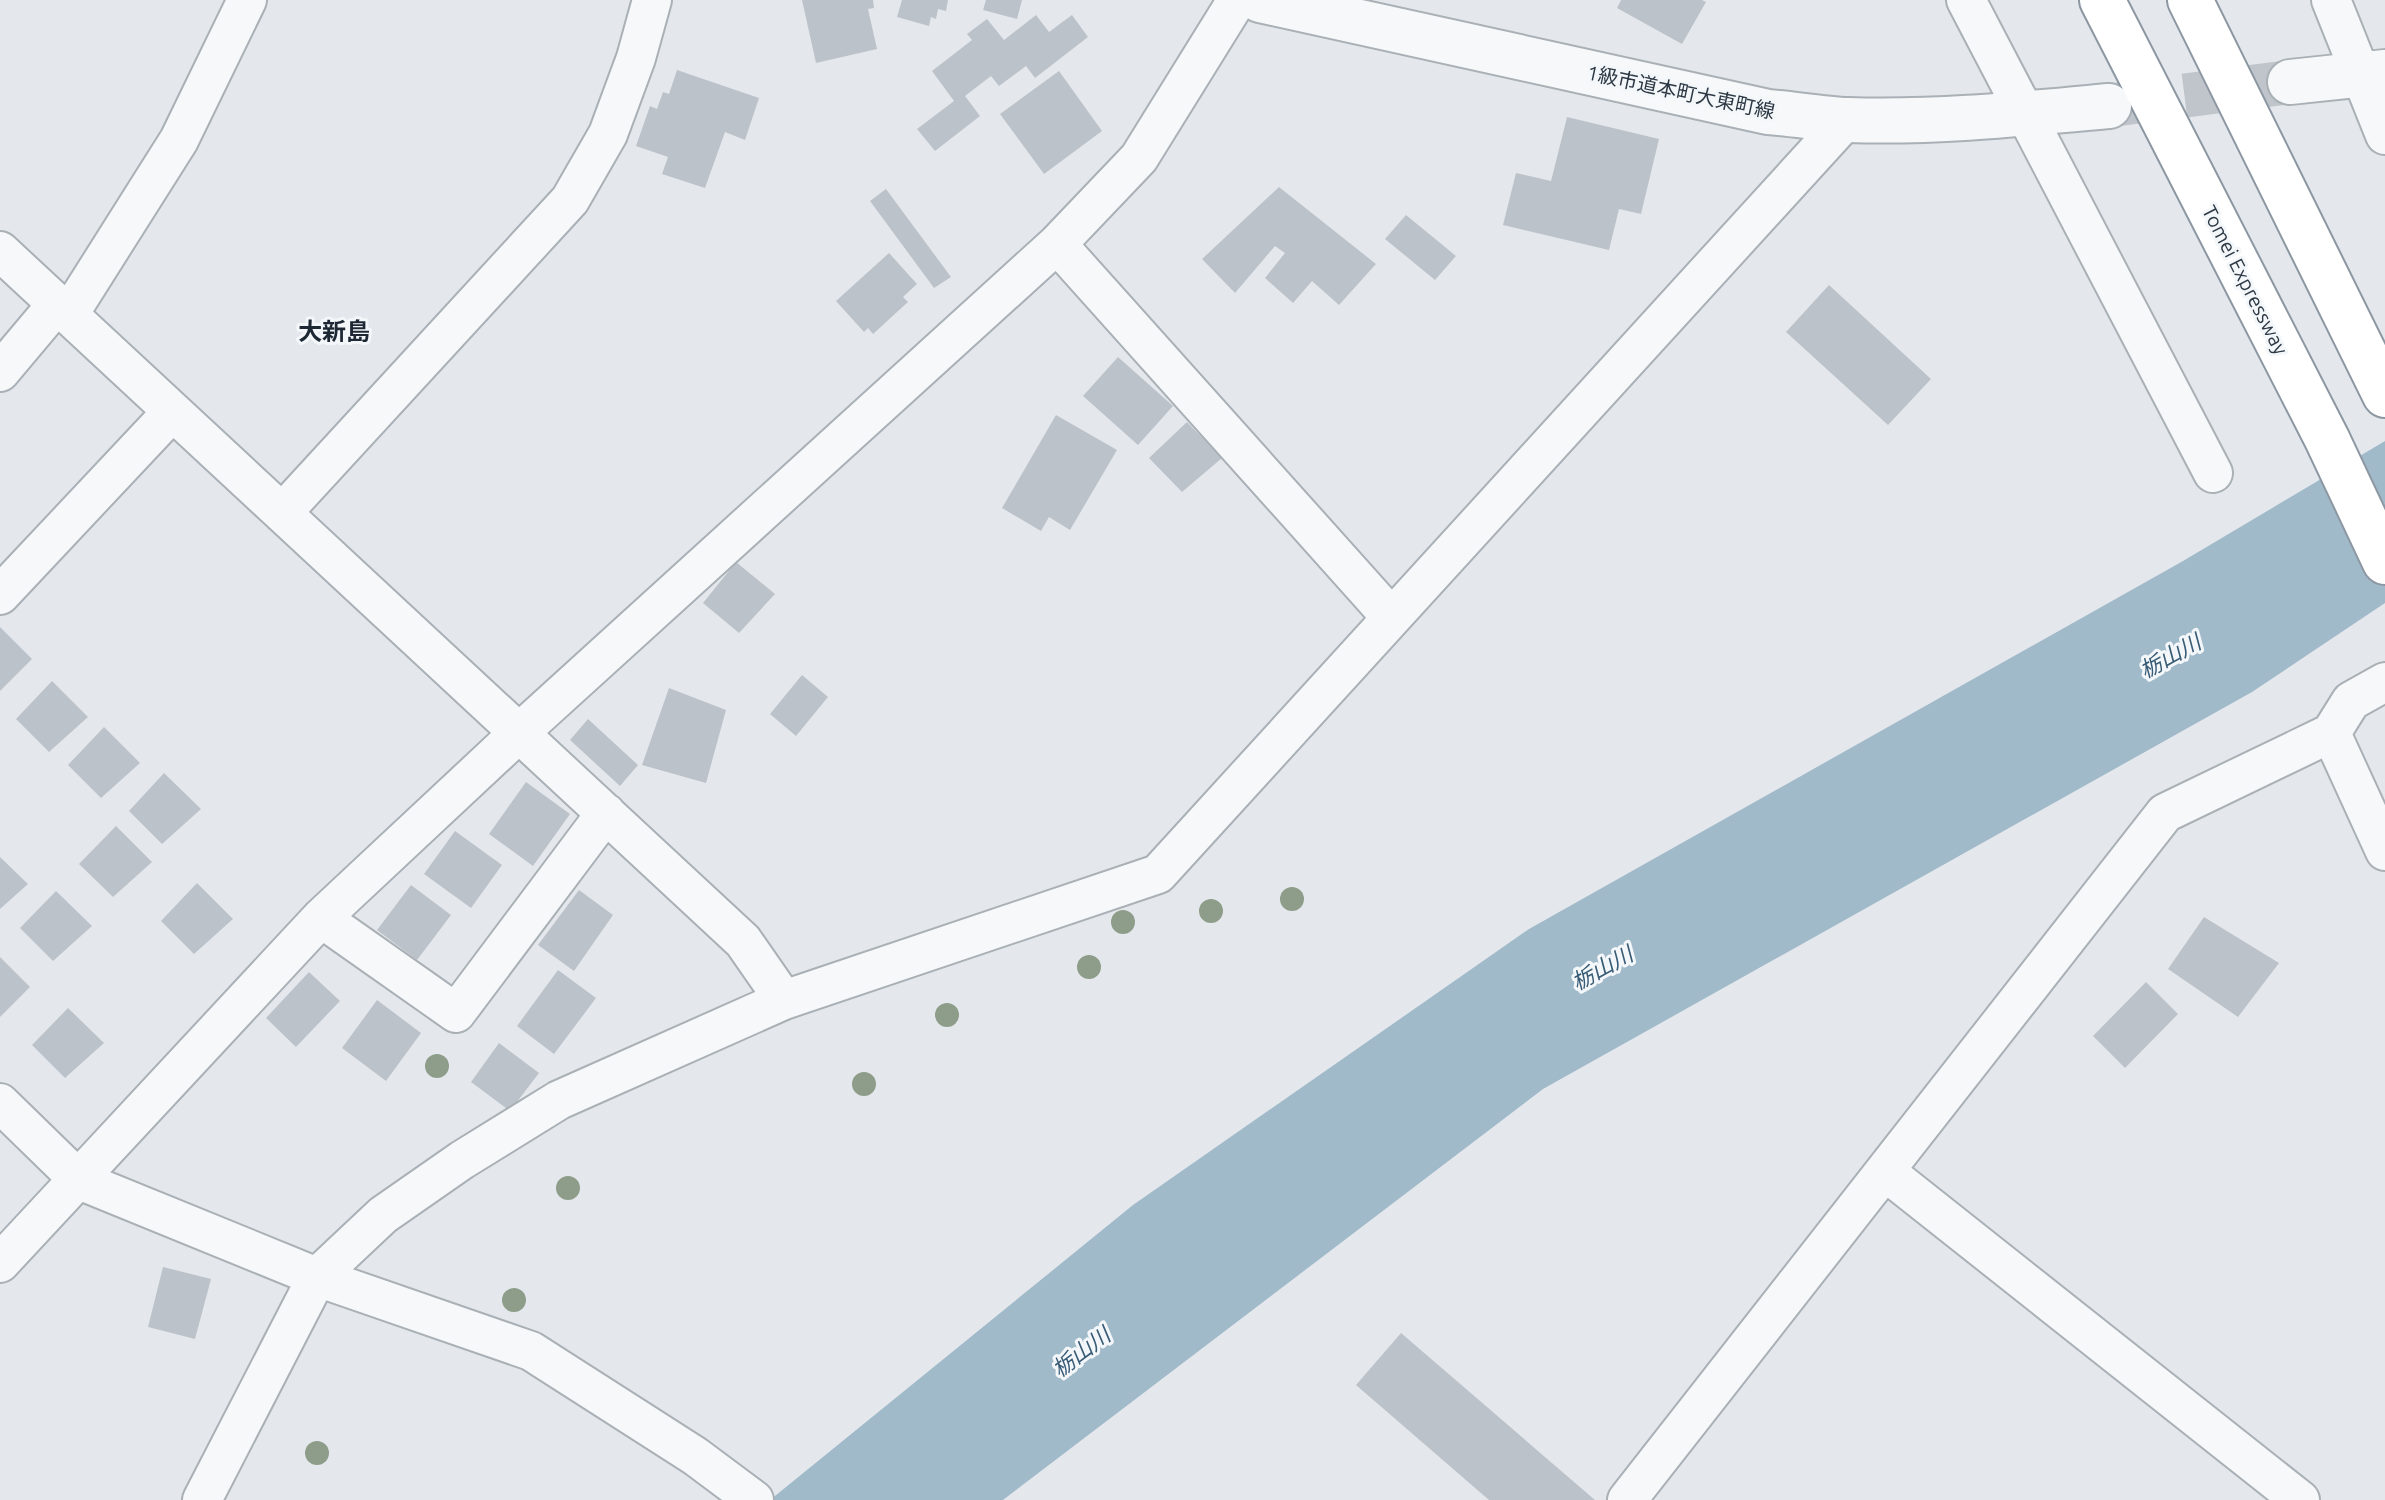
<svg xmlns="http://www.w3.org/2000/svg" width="2385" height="1500" font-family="Ubuntu,'Noto Sans JP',sans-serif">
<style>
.water{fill:#a1baca}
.building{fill:#bcc2c9}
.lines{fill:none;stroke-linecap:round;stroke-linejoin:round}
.tertiary-tunnel{stroke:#bfc5ca;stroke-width:44;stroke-dasharray:44 22;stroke-linecap:butt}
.minor-casing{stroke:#a9b0b6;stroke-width:42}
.tertiary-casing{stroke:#a9b0b6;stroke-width:48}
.motorway-casing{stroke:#8c97a2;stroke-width:48}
.minor{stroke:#f7f8fa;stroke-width:38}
.tertiary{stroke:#f7f8fa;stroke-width:44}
.motorway{stroke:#fff;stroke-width:44}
.tree{fill:#8d9d8a}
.labels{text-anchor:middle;stroke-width:6;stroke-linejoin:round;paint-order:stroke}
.street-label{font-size:20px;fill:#2c3844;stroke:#f4f7f9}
.water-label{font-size:22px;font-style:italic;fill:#385b76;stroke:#f4f7f9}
.quarter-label{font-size:24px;font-weight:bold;fill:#1e2835;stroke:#f4f7f9}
</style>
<rect width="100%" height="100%" fill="#e4e8ec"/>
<!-- water -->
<path class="water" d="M 2385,441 L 2385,603 L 2252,692 L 1543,1089 L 1003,1500 L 770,1500 L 1133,1205 L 1529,929 L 2183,561 Z"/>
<!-- building -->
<path class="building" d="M 802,0 L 873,0 L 874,8 L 868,9 L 877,49 L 816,63 Z
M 902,0 L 948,0 L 946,11 L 938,9 L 936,19 L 931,17 L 929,26 L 897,17 Z
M 986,0 L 1022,0 L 1017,19 L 983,10 Z
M 1621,0 L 1702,0 L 1706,2 L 1682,44 L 1617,8 Z
M 1036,15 L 1049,32 L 1072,15 L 1088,37 L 1035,78 L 1026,66 L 999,86 L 991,76 L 965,96 L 980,116 L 935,151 L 917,129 L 954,101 L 932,71 L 972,40 L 967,34 L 987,19 L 1004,40 Z
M 677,70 L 759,98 L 745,140 L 725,132 L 705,188 L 662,174 L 668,157 L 636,146 L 650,106 L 657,109 L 663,92 L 669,94 Z
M 1059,71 L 1102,131 L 1044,174 L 1000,114 Z
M 1567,117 L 1659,139 L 1641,214 L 1619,209 L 1609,250 L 1503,225 L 1516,173 L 1551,181 Z
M 1279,187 L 1376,264 L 1339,305 L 1312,281 L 1293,303 L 1265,278 L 1285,253 L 1275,246 L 1235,293 L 1202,259 Z
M 886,189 L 951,277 L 934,288 L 870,201 Z
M 1406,215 L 1456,256 L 1435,280 L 1385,239 Z
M 889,253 L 917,284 L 903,297 L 908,302 L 873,334 L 868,328 L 864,332 L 836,301 Z
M 1829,285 L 1931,379 L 1888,425 L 1786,332 Z
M 1118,357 L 1173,406 L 1138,445 L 1083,396 Z
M 1056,415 L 1117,450 L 1070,530 L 1049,517 L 1041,531 L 1002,508 Z
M 1187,422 L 1222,458 L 1182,492 L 1149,458 Z
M 736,562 L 775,594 L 739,633 L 703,603 Z
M 0,627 L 32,659 L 0,691 Z
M 802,675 L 828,697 L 796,736 L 770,714 Z
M 52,681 L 88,717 L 49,752 L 16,719 Z
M 669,688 L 726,710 L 706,783 L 642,765 Z
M 588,719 L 638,765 L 620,786 L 570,740 Z
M 104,727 L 140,763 L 101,798 L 68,765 Z
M 164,773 L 201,809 L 162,844 L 129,811 Z
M 526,782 L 570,814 L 533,866 L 489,834 Z
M 116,826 L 152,862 L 113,897 L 79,864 Z
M 455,831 L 502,865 L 471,908 L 424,874 Z
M 0,857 L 28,884 L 0,909 Z
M 197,883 L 233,919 L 194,954 L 161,921 Z
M 411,885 L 451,915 L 417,960 L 377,930 Z
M 579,890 L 613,915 L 574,971 L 538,945 Z
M 56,891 L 92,926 L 53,961 L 20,928 Z
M 2204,917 L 2279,963 L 2238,1017 L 2168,969 Z
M 0,957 L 30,987 L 0,1017 Z
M 558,970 L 596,998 L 554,1054 L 517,1026 Z
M 309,972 L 340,1001 L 296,1047 L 266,1018 Z
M 2146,982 L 2178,1014 L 2125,1068 L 2093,1036 Z
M 377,1000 L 421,1033 L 386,1081 L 342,1048 Z
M 68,1008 L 104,1043 L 65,1078 L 32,1045 Z
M 499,1043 L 539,1073 L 510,1111 L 471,1082 Z
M 163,1267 L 211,1279 L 195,1339 L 148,1327 Z
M 1401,1333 L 1595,1500 L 1489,1500 L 1356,1385 Z"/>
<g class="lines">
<!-- tertiary-tunnel -->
<path class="tertiary-tunnel" d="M 2119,104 L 2290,82"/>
<!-- minor casing -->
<g class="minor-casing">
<path id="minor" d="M 1966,0 L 2213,473
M 2331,0 L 2385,135
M 1057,244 L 1391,617
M 0,251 L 743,941 L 784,1000
M 69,314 L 179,140 L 247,0
M 0,372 L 58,303
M 282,513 L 570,200 L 608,134 L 636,58 L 652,0
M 0,595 L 172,412
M 2331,733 L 2385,851
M 321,918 L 456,1013 L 606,813
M 0,1103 L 79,1180 L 317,1277 L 531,1351 L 695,1456 L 754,1500
M 1886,1172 L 2300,1500
M 0,1263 L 321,918 L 520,732 L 1057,244 L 1139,158 L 1237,0
M 202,1500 L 317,1277 L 383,1215 L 462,1160 L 559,1100 L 784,1000 L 1158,874 L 1846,120
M 1627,1500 L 2165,813 L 2331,733 L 2351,701 L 2385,682"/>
</g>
<!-- tertiary casing -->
<g class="tertiary-casing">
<path id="tertiary" d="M 1260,0 L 1768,112 C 1795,114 1822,119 1848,120 C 1935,123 2022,114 2109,106
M 2290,82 L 2385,72"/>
</g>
<!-- motorway casing -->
<g class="motorway-casing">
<path id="motorway" d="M 2102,0 L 2327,439 L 2385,562
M 2190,0 L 2385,395"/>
</g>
<!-- minor -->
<use href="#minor" class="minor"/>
<!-- tertiary -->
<use href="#tertiary" class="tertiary"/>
<!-- motorway -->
<use href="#motorway" class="motorway"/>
</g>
<!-- trees -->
<g class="tree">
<circle cx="1292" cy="899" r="12"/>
<circle cx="1211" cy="911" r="12"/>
<circle cx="1123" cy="922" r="12"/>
<circle cx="1089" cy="967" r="12"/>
<circle cx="947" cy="1015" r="12"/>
<circle cx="437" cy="1066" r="12"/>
<circle cx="864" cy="1084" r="12"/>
<circle cx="568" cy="1188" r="12"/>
<circle cx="514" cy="1300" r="12"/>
<circle cx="317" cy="1453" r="12"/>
</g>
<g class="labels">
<!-- street labels -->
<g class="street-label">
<text transform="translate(1681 92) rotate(12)" y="7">1級市道本町大東町線</text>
<text transform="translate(2245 280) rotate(63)" y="7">Tomei Expressway</text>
</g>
<!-- water labels -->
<g class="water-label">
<text transform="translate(2170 656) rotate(-29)" y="8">栃山川</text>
<text transform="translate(1602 968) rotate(-29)" y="8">栃山川</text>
<text transform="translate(1081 1352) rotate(-37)" y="8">栃山川</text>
</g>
<!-- quarter labels -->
<g class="quarter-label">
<text x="334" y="340">大新島</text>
</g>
</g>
</svg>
